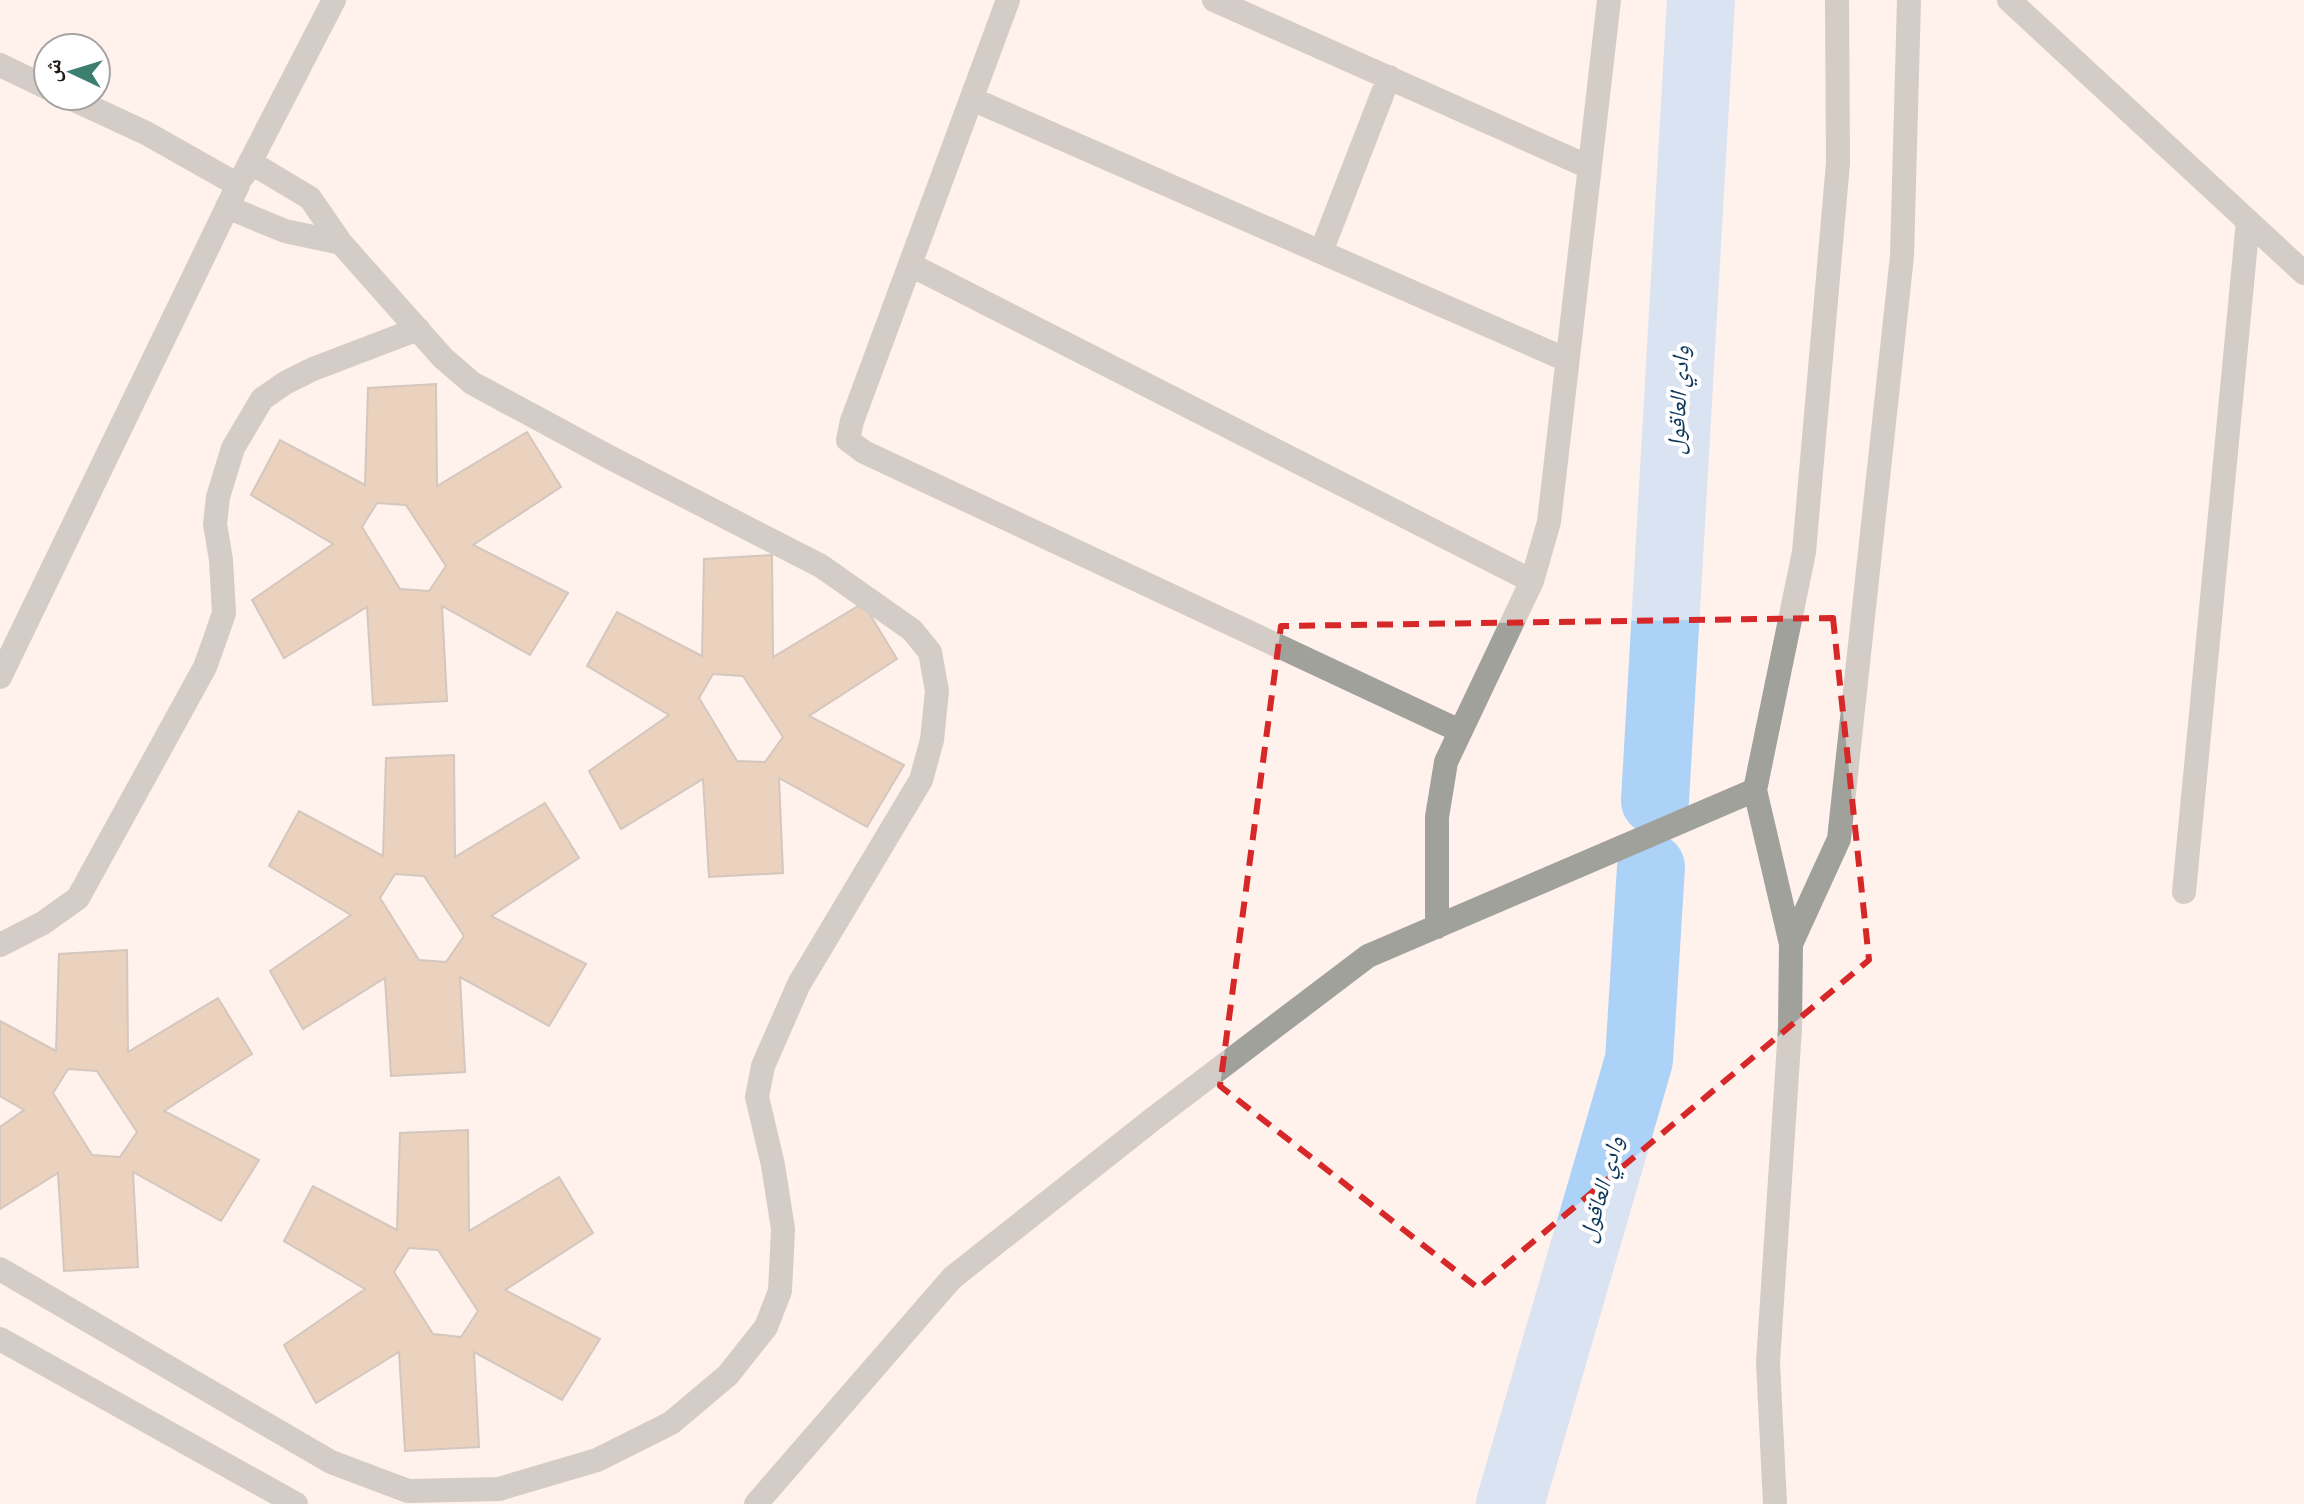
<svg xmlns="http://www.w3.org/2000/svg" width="2304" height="1504" font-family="Cabin,'Noto Naskh Arabic',sans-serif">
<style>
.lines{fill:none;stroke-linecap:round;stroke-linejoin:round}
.river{stroke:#acd2f8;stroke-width:68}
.building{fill:#d2ae87;stroke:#9f9488;stroke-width:2;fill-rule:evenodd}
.minor{stroke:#a1a19b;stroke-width:24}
.marked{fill:none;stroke:#d62828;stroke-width:6;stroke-dasharray:16 10;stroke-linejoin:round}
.labels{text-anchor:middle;stroke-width:8;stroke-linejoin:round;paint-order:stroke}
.water-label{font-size:24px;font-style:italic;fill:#0d375b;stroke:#fff}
</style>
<rect width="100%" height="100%" fill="#fff1eb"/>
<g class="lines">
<!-- river -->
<path class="river" d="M 1655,801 L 1701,0
M 1510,1504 L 1639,1060 L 1651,867"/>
</g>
<!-- building -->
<path class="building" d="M 436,384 L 437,486 L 527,432 L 561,487 L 473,545 L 568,593 L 530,655 L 442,606 L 447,701 L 373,705 L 367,607 L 284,658 L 252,600 L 333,544 L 251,495 L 280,440 L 365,485 L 368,388 ZM 377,503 L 406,505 L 446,566 L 429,591 L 400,589 L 362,527 Z
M 772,555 L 773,657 L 863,603 L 897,659 L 809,716 L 904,765 L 867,827 L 779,778 L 783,873 L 709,877 L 703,779 L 621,829 L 589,771 L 669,715 L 587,666 L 617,612 L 702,656 L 704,559 ZM 713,674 L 743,676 L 783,737 L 765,762 L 737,761 L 699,698 Z
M 454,755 L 455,857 L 545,803 L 579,858 L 491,916 L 586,964 L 549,1026 L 460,977 L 465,1072 L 391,1076 L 385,978 L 303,1029 L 270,971 L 351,915 L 269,866 L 299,811 L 383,856 L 386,758 ZM 395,874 L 424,876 L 464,936 L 446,962 L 419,960 L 380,898 Z
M 127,950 L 128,1052 L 218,998 L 252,1054 L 164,1111 L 259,1160 L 221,1221 L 133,1172 L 138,1267 L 64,1271 L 58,1173 L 0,1209 L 0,1127 L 24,1110 L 0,1096 L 0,1021 L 56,1051 L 59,954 ZM 68,1069 L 97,1071 L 137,1132 L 120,1157 L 92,1155 L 53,1093 Z
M 468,1130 L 469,1231 L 559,1177 L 593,1233 L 505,1290 L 600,1339 L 562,1400 L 474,1352 L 479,1447 L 405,1451 L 399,1352 L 316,1403 L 284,1345 L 365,1289 L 284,1241 L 313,1186 L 397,1230 L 400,1133 ZM 409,1248 L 438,1250 L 478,1311 L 461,1337 L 433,1334 L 394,1272 Z"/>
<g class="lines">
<!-- minor -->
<path class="minor" d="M 1008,0 L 852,421 L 848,440 L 864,452 L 1460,731
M 1214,0 L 1589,167
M 1837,0 L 1838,163 L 1804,552 L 1755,790 L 1791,944 L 1839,839 L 1902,256 L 1909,0
M 2009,0 L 2304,273
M 0,65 L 48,88
M 972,99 L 1567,360
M 243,176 L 334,0
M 227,207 L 285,231 L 341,243
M 1321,252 L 1389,77
M 911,265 L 1532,581
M 0,677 L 238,185 L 146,133 L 66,96
M 2184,892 L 2248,221
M 1437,927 L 1437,817 L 1446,762 L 1532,581 L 1549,522 L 1609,0
M 0,945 L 43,923 L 78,898 L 205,667 L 214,642 L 224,613 L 221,560 L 215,524 L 218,497 L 233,448 L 262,399 L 285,383 L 313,369 L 418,329
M 0,1269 L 331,1462 L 408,1491 L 499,1489 L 597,1460 L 671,1423 L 728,1375 L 766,1327 L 780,1291 L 783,1229 L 773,1165 L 757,1097 L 763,1066 L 799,984 L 921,780 L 932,740 L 937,691 L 930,652 L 912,630 L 821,566 L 611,458 L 472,383 L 443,358 L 341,243 L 310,198 L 250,162
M 0,1339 L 296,1504
M 756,1504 L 952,1278 L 1153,1119 L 1368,956 L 1755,790
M 1775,1504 L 1768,1362 L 1790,1028 L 1791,944"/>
</g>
<!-- marked area -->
<path d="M0 0H2304V1504H0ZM 1833,618 L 1869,960 L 1478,1288 L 1220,1086 L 1281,626 Z" fill="#fff1eb" fill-opacity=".55" fill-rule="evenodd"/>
<path class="marked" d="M 1833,618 L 1869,960 L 1478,1288 L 1220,1086 L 1281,626 Z"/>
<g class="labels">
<!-- water labels -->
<g class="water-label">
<text transform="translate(1678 400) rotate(-87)" y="8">وادي العاقول</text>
<text transform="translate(1601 1189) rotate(-74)" y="8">وادي العاقول</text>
</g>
</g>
<!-- north arrow -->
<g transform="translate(72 72) rotate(274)"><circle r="38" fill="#ffffff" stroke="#a6a3a2" stroke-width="2"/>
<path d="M0-6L14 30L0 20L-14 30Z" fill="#3c7e6f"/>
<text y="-12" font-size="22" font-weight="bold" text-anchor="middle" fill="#201a17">ش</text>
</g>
</svg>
